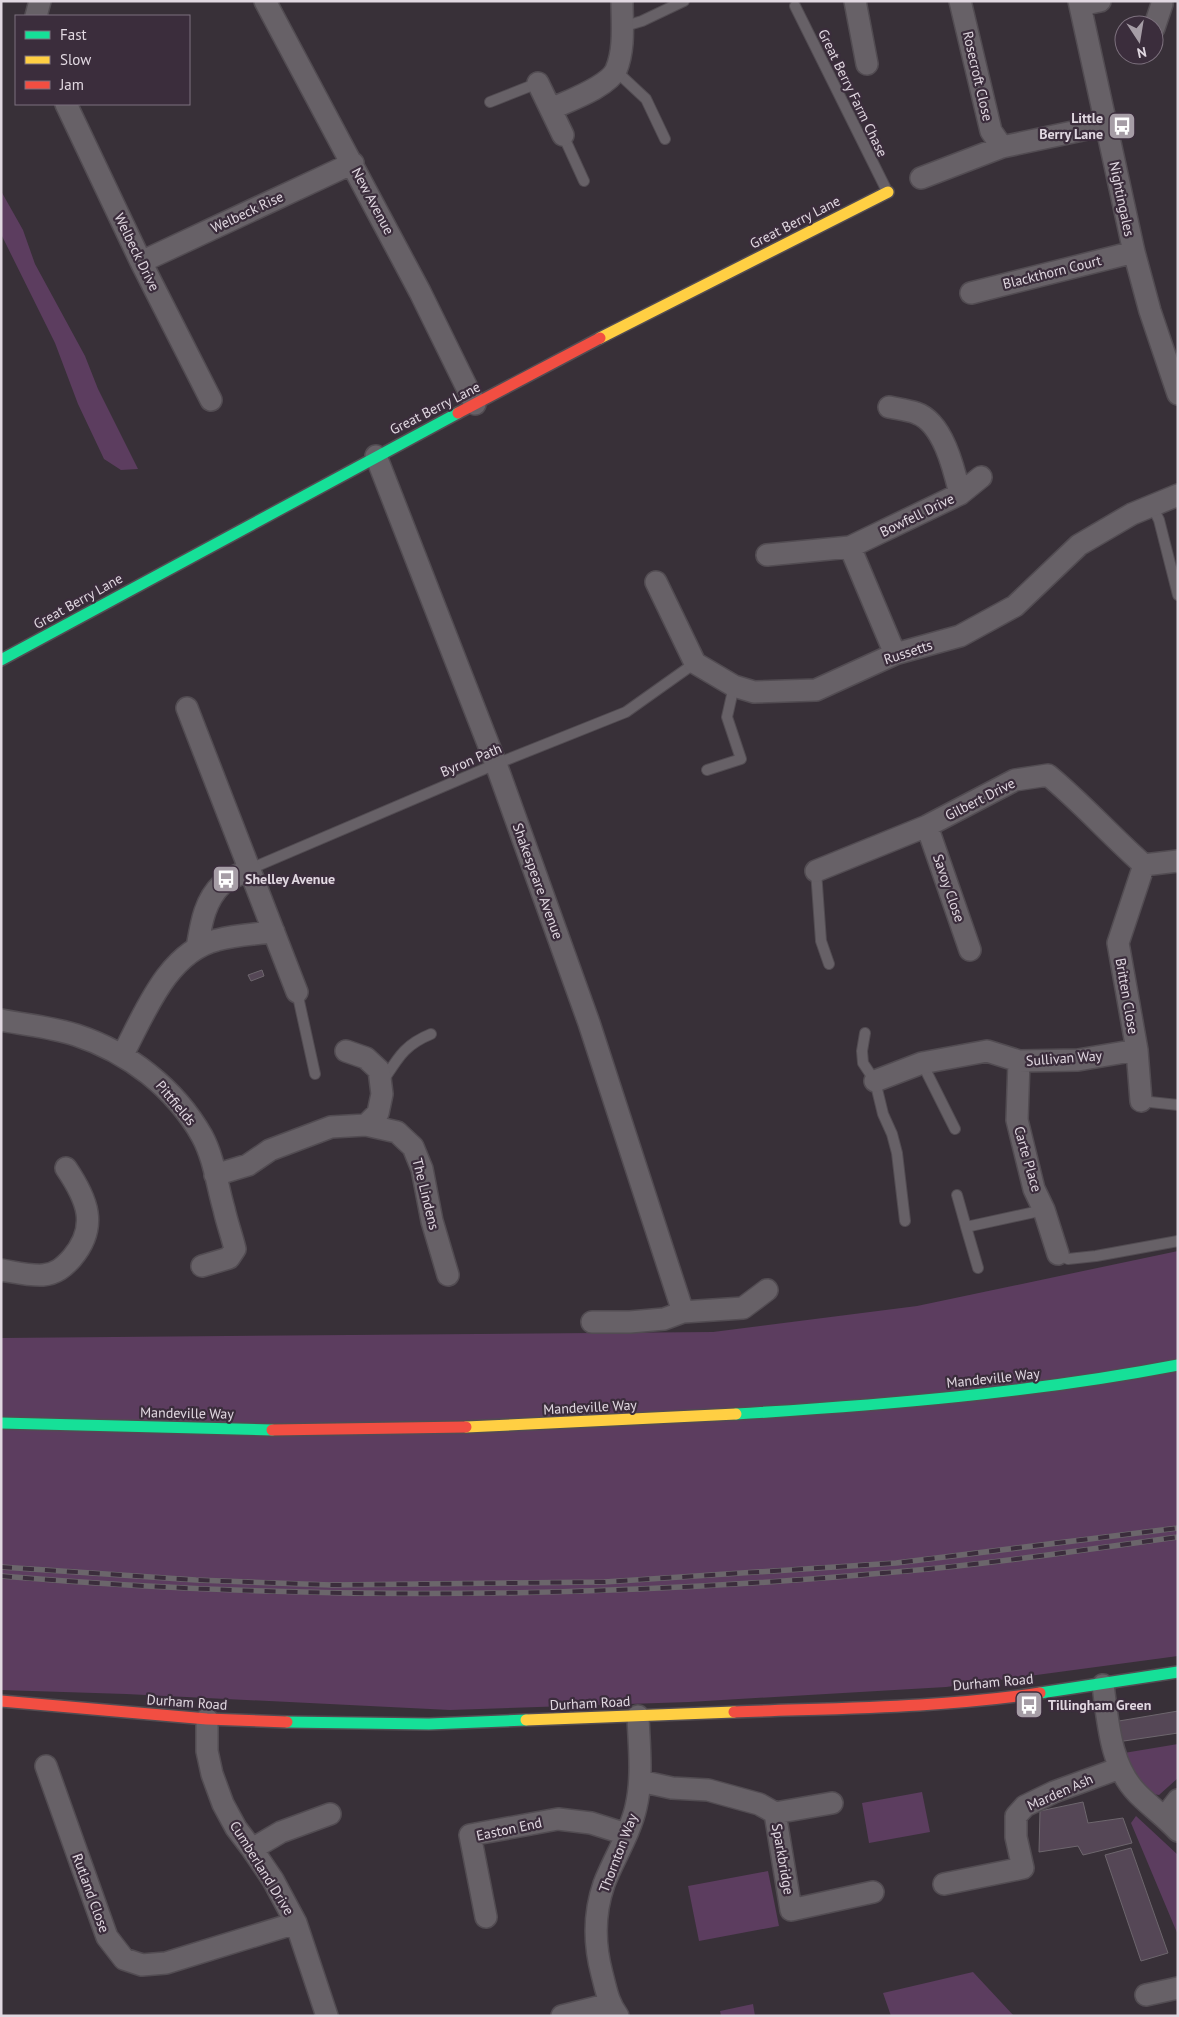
<svg xmlns="http://www.w3.org/2000/svg" width="1179" height="2017" font-family="'PT Sans',sans-serif">
<style>
.green{fill:#5c3d5f}
.building{fill:#554756;stroke:#6d666d}
.lines{fill:none;stroke-linecap:round;stroke-linejoin:round}
.lane-casing{stroke:#524c52;stroke-width:12}
.street-casing{stroke:#524c52;stroke-width:24}
.fast-casing{stroke:#524c52;stroke-width:14}
.slow-casing{stroke:#524c52;stroke-width:14}
.jam-casing{stroke:#524c52;stroke-width:14}
.lane{stroke:#676167;stroke-width:10}
.street{stroke:#676167;stroke-width:21}
.fast{stroke:#16e098;stroke-width:11}
.slow{stroke:#ffcf43;stroke-width:11}
.jam{stroke:#f24e42;stroke-width:11}
.rail-casing{stroke:#6b666b;stroke-width:5.5}
.rail{stroke:#3b2d3c;stroke-width:4;stroke-dasharray:11;stroke-linecap:butt}
.labels{text-anchor:middle;stroke-width:4.5;stroke-linejoin:round;paint-order:stroke}
.street-label{font-size:14px;fill:#e1d8e1;stroke:#3b2d3c}
.poi-label{font-size:14px;font-weight:bold;fill:#e1d8e1;stroke:#3b2d3c;text-anchor:start}
</style>
<rect width="100%" height="100%" fill="#383038"/>
<!-- green -->
<path class="green" d="M 1,191 L 23,230 L 35,264 L 85,356 L 98,389 L 138,469 L 121,470 L 104,459 L 78,404 L 55,343 L 1,234 Z
M 1178,1251 L 1178,1656 L 946,1687 L 689,1702 L 450,1710 L 126,1694 L 1,1690 L 1,1338 L 713,1332 L 917,1306 Z
M 1178,1744 L 1178,1778 L 1159,1795 L 1153,1794 L 1131,1773 L 1124,1753 Z
M 922,1792 L 930,1832 L 869,1843 L 862,1803 Z
M 1136,1816 L 1178,1855 L 1178,1935 L 1131,1823 Z
M 768,1871 L 779,1926 L 699,1941 L 688,1886 Z
M 973,1972 L 1014,2016 L 891,2016 L 883,1993 Z
M 753,2004 L 755,2016 L 721,2016 L 720,2011 Z"/>
<!-- building -->
<path class="building" d="M 262,970 L 264,976 L 251,981 L 248,975 Z
M 1178,1711 L 1178,1733 L 1117,1742 L 1113,1722 Z
M 1083,1802 L 1088,1823 L 1123,1818 L 1132,1843 L 1083,1855 L 1078,1846 L 1039,1852 L 1040,1811 Z
M 1131,1848 L 1168,1953 L 1141,1961 L 1105,1855 Z"/>
<g class="lines">
<!-- lane casing -->
<g class="lane-casing">
<path id="lane" d="M 795,6 L 887,191
M 622,27 L 642,21 L 684,1
M 616,71 L 646,99 L 665,139
M 490,102 L 538,83
M 563,135 L 584,181
M 1152,506 L 1159,520 L 1178,595
M 707,770 L 741,759 L 727,717 L 734,686
M 250,869 L 496,764 L 626,712 L 695,663
M 816,871 L 821,941 L 829,964
M 297,992 L 315,1074
M 865,1033 L 862,1051 L 863,1063 L 875,1081 L 883,1114 L 892,1134 L 897,1153 L 905,1221
M 922,1063 L 955,1129
M 383,1081 C 398,1058 404,1045 431,1034
M 1141,1101 L 1178,1105
M 957,1195 L 966,1227 L 1044,1210
M 966,1227 L 978,1268
M 1058,1254 L 1068,1259 L 1096,1256 L 1178,1241"/>
</g>
<!-- street casing -->
<g class="street-casing">
<path id="street" d="M 265,1 L 420,292 L 475,404
M 855,1 L 867,64
M 960,1 L 991,131 L 1002,147
M 1079,1 L 1134,252 L 1150,311 L 1178,394
M 1080,5 L 1100,1
M 36,16 L 40,1
M 1154,28 L 1162,4
M 538,83 L 563,135
M 66,104 L 141,262 L 211,400
M 551,109 C 568,101 608,87 616,70 C 625,49 622,23 622,1
M 921,178 L 1002,147 L 1106,125
M 141,262 L 353,163
M 971,293 L 1134,252
M 889,407 C 898,409 908,410 916,413 C 943,422 954,469 960,494
M 376,456 L 496,764 L 589,1023 L 683,1312
M 850,547 L 895,654
M 767,555 L 850,547 L 960,494 L 981,477
M 656,582 L 695,663 L 734,686 L 754,692 L 816,690 L 895,654 L 960,636 L 1015,606 L 1079,545 L 1132,514 L 1178,495
M 187,708 L 297,992
M 927,826 L 970,950
M 816,871 L 927,826 L 1015,780 L 1048,775 C 1082,803 1111,836 1144,865 L 1178,861
M 197,948 C 201,925 204,901 222,884 C 230,878 241,874 250,869
M 1,1020 C 26,1025 52,1027 76,1035 C 128,1052 175,1088 202,1136 C 214,1158 217,1185 224,1209 C 227,1223 232,1236 235,1249 L 229,1258 L 202,1266
M 346,1051 L 366,1058 L 379,1070 L 382,1094 L 378,1113 L 366,1125
M 122,1056 C 144,1015 167,952 217,940 C 235,935 255,934 274,932
M 1019,1061 L 1017,1120 L 1034,1189 L 1044,1210 L 1058,1254
M 875,1081 L 922,1063 L 987,1051 L 1019,1061 L 1078,1060 L 1137,1050
M 1141,1101 L 1137,1050 L 1118,943 L 1144,865
M 215,1175 L 248,1165 L 270,1150 L 331,1127 L 366,1125 L 397,1132 L 413,1147 L 422,1169 L 432,1221 L 448,1275
M 1,1270 C 14,1272 30,1276 43,1275 C 56,1274 64,1267 72,1258 C 99,1226 87,1199 66,1168
M 592,1322 L 630,1322 L 664,1319 L 683,1312 L 743,1308 L 767,1290
M 1103,1685 C 1108,1722 1110,1766 1138,1794 C 1151,1807 1166,1818 1178,1831
M 207,1719 L 207,1751 L 212,1774 L 223,1804 L 236,1828 L 252,1849 L 273,1880 L 296,1923 L 327,2016
M 46,1766 L 107,1937 L 124,1959 L 142,1965 L 166,1963 L 296,1923
M 640,1781 L 672,1788 L 708,1790 L 759,1804 L 775,1813 L 832,1803
M 775,1813 L 791,1910 L 873,1892
M 1165,1817 L 1178,1800
M 252,1849 L 281,1832 L 330,1814
M 944,1884 L 1023,1868 L 1016,1837 L 1016,1816 L 1025,1806 L 1054,1792 L 1120,1768
M 486,1917 L 470,1835 L 558,1819 L 591,1823 L 626,1834
M 1146,1995 L 1178,1988
M 562,2016 L 610,2004
M 618,2016 C 608,2003 606,1989 602,1974 C 594,1944 594,1913 604,1884 C 614,1858 630,1834 636,1807 C 643,1777 639,1745 638,1716"/>
</g>
<!-- fast casing -->
<g class="fast-casing">
<path id="fast" d="M 1,660 L 458,413
M 736,1414 C 884,1405 1032,1393 1178,1365
M 1,1423 L 272,1430
M 1040,1693 L 1178,1672
M 287,1722 L 429,1724 L 526,1720"/>
</g>
<!-- slow casing -->
<g class="slow-casing">
<path id="slow" d="M 600,338 L 888,192
M 466,1427 L 736,1414
M 526,1720 L 734,1712"/>
</g>
<!-- jam casing -->
<g class="jam-casing">
<path id="jam" d="M 458,413 L 600,338
M 272,1430 L 466,1427
M 1,1701 L 207,1719 L 287,1722
M 734,1712 C 836,1708 939,1708 1040,1693"/>
</g>
<!-- lane -->
<use href="#lane" class="lane"/>
<!-- street -->
<use href="#street" class="street"/>
<!-- fast -->
<use href="#fast" class="fast"/>
<!-- slow -->
<use href="#slow" class="slow"/>
<!-- jam -->
<use href="#jam" class="jam"/>
<!-- rail casing -->
<g class="rail-casing">
<path id="rail" d="M 1,1567 L 196,1580 L 331,1585 L 604,1582 L 896,1563 L 1178,1528
M 1,1576 C 299,1601 598,1599 895,1572 C 990,1564 1084,1550 1178,1537"/>
</g>
<!-- rail -->
<use href="#rail" class="rail"/>
</g>
<!-- icons -->
<defs>
<g id="bus-square" transform="scale(1.4375)"><rect x="-9" y="-9" width="18" height="18" rx="4" fill="#a69da6" stroke="#3b2d3c"/><path d="M-5-6H5V4H4V6H2V4H-2V6H-4V4H-5ZM-3.5-4V0h7V-4ZM-3.5 1.2v1.5H-2V1.2ZM2 1.2v1.5H3.5V1.2Z" fill="#fff"/></g>
</defs>
<g fill-rule="evenodd">
<use href="#bus-square" x="1122" y="126"/>
<use href="#bus-square" x="226" y="879"/>
<use href="#bus-square" x="1029" y="1705"/>
</g>
<g class="labels">
<!-- street labels -->
<g class="street-label">
<text transform="translate(978 76) rotate(77)" y="5">Rosecroft Close</text>
<text transform="translate(853 93) rotate(64)" y="5">Great Berry Farm Chase</text>
<text transform="translate(1122 199) rotate(78)" y="5">Nightingales</text>
<text transform="translate(373 201) rotate(62)" y="5">New Avenue</text>
<text transform="translate(247 212) rotate(-25)" y="5">Welbeck Rise</text>
<text transform="translate(795 222) rotate(-27)" y="5">Great Berry Lane</text>
<text transform="translate(137 252) rotate(64)" y="5">Welbeck Drive</text>
<text transform="translate(1052 272) rotate(-14)" y="5">Blackthorn Court</text>
<text transform="translate(435 408) rotate(-27)" y="5">Great Berry Lane</text>
<text transform="translate(917 515) rotate(-26)" y="5">Bowfell Drive</text>
<text transform="translate(78 601) rotate(-29)" y="5">Great Berry Lane</text>
<text transform="translate(908 652) rotate(-18)" y="5">Russetts</text>
<text transform="translate(471 760) rotate(-23)" y="5">Byron Path</text>
<text transform="translate(980 799) rotate(-27)" y="5">Gilbert Drive</text>
<text transform="translate(538 881) rotate(70)" y="5">Shakespeare Avenue</text>
<text transform="translate(949 888) rotate(71)" y="5">Savoy Close</text>
<text transform="translate(1127 996) rotate(80)" y="5">Britten Close</text>
<text transform="translate(1064 1058) rotate(-4)" y="5">Sullivan Way</text>
<text transform="translate(176 1103) rotate(50)" y="5">Pittfields</text>
<text transform="translate(1028 1159) rotate(74)" y="5">Carte Place</text>
<text transform="translate(426 1194) rotate(76)" y="5">The Lindens</text>
<text transform="translate(993 1378) rotate(-6)" y="5">Mandeville Way</text>
<text transform="translate(590 1407) rotate(-3)" y="5">Mandeville Way</text>
<text transform="translate(187 1413) rotate(1)" y="5">Mandeville Way</text>
<text transform="translate(993 1682) rotate(-5)" y="5">Durham Road</text>
<text transform="translate(187 1702) rotate(4)" y="5">Durham Road</text>
<text transform="translate(590 1703) rotate(-3)" y="5">Durham Road</text>
<text transform="translate(1060 1792) rotate(-24)" y="5">Marden Ash</text>
<text transform="translate(509 1829) rotate(-12)" y="5">Easton End</text>
<text transform="translate(618 1853) rotate(-69)" y="5">Thornton Way</text>
<text transform="translate(783 1859) rotate(80)" y="5">Sparkbridge</text>
<text transform="translate(262 1868) rotate(58)" y="5">Cumberland Drive</text>
<text transform="translate(91 1893) rotate(70)" y="5">Rutland Close</text>
</g>
<!-- poi labels -->
<g class="poi-label">
<text x="1103" y="123" text-anchor="end">Little<tspan x="1103" dy="16">Berry Lane</tspan></text>
<text x="245" y="884">Shelley Avenue</text>
<text x="1048" y="1710">Tillingham Green</text>
</g>
</g>
<!-- border -->
<rect width="1179" height="2017" fill="none" stroke="#e1d8e1" stroke-width="5"/>
<!-- legend -->
<rect x="15" y="15" width="175" height="90" fill="#3b2d3c" stroke="#7d717e"/>
<rect x="25" y="31" width="25" height="8" fill="#16e098" stroke="#7d717e"/>
<text x="60" y="40" font-size="15" fill="#e1d8e1">Fast</text>
<rect x="25" y="56" width="25" height="8" fill="#ffcf43" stroke="#7d717e"/>
<text x="60" y="65" font-size="15" fill="#e1d8e1">Slow</text>
<rect x="25" y="81" width="25" height="8" fill="#f24e42" stroke="#7d717e"/>
<text x="60" y="90" font-size="15" fill="#e1d8e1">Jam</text>
<!-- north arrow -->
<g transform="translate(1139 40) rotate(168)"><circle r="24" fill="#3b2d3c" stroke="#7d717e"/>
<path d="M0-4L9 19L0 12L-9 19Z" fill="#a69da6"/>
<text y="-8" font-size="14" font-weight="bold" text-anchor="middle" fill="#e1d8e1">N</text>
</g>
</svg>
